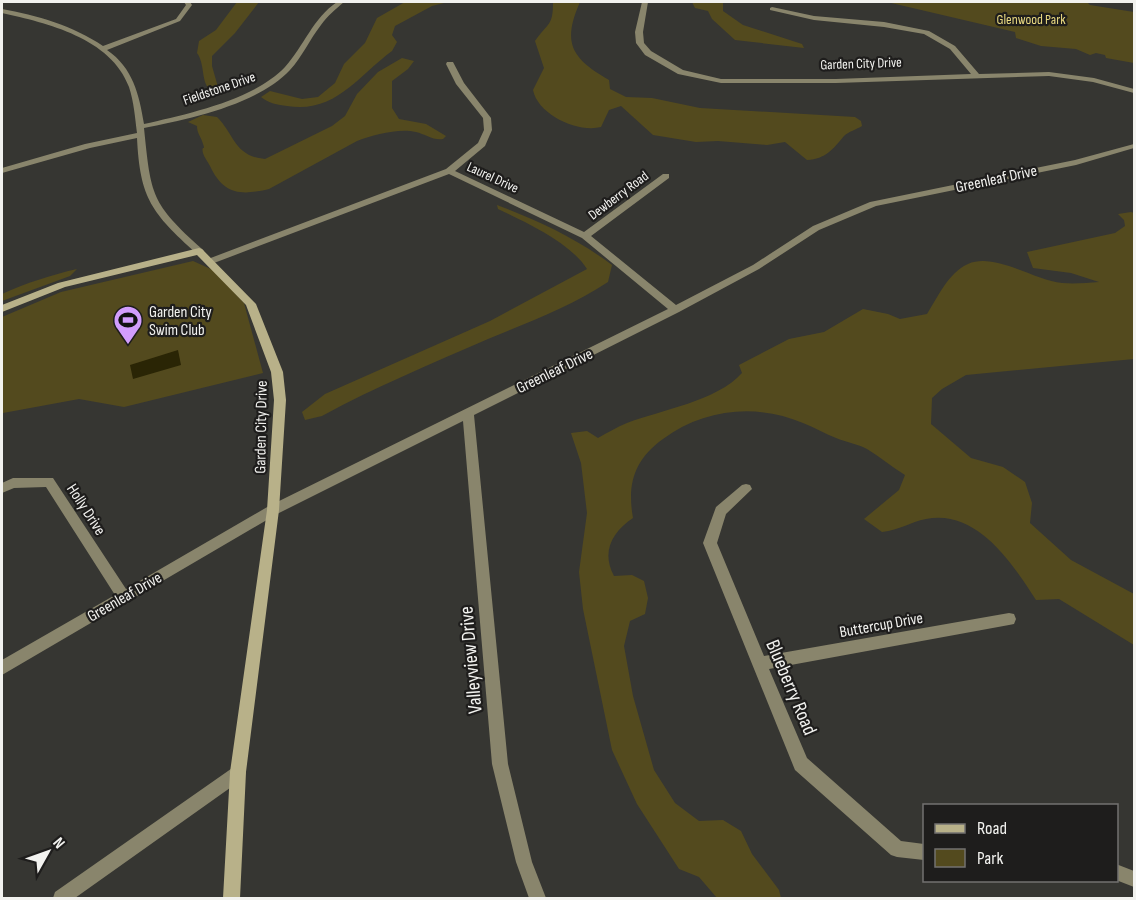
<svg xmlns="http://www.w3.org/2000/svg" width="1136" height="900" font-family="'Sofia Sans Condensed',sans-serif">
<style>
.green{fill:#534a1e}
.water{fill:#2a2505}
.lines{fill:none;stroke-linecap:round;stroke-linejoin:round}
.street{fill:#89856c;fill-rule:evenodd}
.secondary{fill:#b8b189;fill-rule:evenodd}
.labels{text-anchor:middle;stroke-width:4.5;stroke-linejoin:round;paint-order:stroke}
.far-park-label{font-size:14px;fill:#e9d981;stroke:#1e1d1c}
.far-street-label{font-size:14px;fill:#f2f2ef;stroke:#1e1d1c}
.street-label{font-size:16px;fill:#f2f2ef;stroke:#1e1d1c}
.poi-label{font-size:16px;fill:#f2f2ef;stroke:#1e1d1c;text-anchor:start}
.near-street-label{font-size:20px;fill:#f2f2ef;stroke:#1e1d1c}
</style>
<rect width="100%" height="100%" fill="#363632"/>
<!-- green -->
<path class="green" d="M 237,2 L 259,2 L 235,33 L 212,56 L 212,66 L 218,87 L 209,89 C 201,80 205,64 197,53 L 199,41 L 216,30 Z
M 405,2 L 448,2 L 432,6 L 395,26 L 392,35 L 397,42 L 392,51 C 358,76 335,114 287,106 C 278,105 268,103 261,97 L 270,91 L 302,99 L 318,97 L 335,83 L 344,64 L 365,43 L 377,18 Z
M 553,2 L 580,2 C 562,43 571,58 609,80 L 610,89 L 626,97 L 652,98 L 700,108 L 855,117 L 861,121 L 862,126 C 857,129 848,132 844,136 C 833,149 826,159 807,160 L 785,142 L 767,145 L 718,141 L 696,142 L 653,135 L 621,106 L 609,110 L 601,127 C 578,133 538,115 533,90 L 544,68 L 535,41 C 548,22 553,27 553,2 Z
M 692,2 L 723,2 L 723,11 L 743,25 L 802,44 L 804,48 L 735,40 L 712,19 L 708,11 L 695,8 Z
M 887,2 L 1087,2 L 1090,5 L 1134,12 L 1134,63 L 1106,58 L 1105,55 L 1096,53 L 1090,55 L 1076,49 L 1041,46 L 1016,38 L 1015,32 Z
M 402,58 L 414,61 L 408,69 L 392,81 L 392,108 L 399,119 L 426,124 L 446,136 L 443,139 C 434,141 425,134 416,132 C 398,128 374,135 357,141 L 269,189 C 240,196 223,194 210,166 C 208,162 204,157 203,153 C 201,144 206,152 203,144 C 201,136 197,134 197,126 L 188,122 L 203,115 L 217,117 C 235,135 234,156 265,159 L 332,126 L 345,116 L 357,94 L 378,72 Z
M 497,205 C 539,221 576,238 612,265 L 608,282 C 570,307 529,322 488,339 C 433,363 375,387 322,416 L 305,420 L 302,412 L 325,394 L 490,321 L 587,269 C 571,243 525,222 498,209 Z
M 1131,212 L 1134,213 L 1134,359 L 966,375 L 942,389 L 932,398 L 931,424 L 971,458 L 1003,467 L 1025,482 L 1032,503 L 1030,523 L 1071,560 L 1134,594 L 1134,645 L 1059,599 L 1036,600 C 1012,563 977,509 926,519 C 910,522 900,530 882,532 L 864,519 L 899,490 L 905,475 C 892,467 880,457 867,449 C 858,444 846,442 836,438 C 825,434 814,427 803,423 C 756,403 704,409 663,439 C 634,460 627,484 633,518 C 612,532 601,552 614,576 L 632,575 L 644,581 L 648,598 L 645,614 L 630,621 L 624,646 L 633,696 L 654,770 L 675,803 L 699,821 L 723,820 L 741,831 L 752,854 L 779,890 L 781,898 L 717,898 L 699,877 L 679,869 L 637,804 L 612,750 L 583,609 L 579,572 L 587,513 L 581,463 L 571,433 L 587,431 L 598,438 C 607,433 617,427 627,423 C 661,410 717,401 742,373 L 739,365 L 789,339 L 824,332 L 863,309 L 888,314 L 900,319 L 927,314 C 938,297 948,273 968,264 C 995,252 1035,281 1062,283 C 1074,284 1087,283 1099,282 L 1071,273 L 1033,268 L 1027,252 L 1115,233 L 1125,226 L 1124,220 L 1118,214 Z
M 193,261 L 213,270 L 244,303 L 263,373 L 124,407 L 79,399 L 3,413 L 2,317 L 61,292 Z
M 77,269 L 70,276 L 2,301 L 2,294 C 26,283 51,275 77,269 Z"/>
<!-- water -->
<path class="water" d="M 178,350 L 181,365 L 133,379 L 130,365 Z"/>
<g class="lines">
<!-- street -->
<path class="street" d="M 184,2 L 190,2 L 192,5 L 180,21 L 107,50 C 133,68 139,94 144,124 C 187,114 254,100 285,67 C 304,46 313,18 337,2 L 344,2 C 336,9 328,15 321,25 C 310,39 302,57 290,70 C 257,105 189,119 144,128 C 151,196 151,203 202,249 L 204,251 L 199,254 L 196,253 C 152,213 140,199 137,138 L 90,148 L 2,173 L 2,168 L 85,144 L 137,133 C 135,118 134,102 129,87 C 111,38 47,23 2,13 L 2,9 C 36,15 74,26 103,46 L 176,19 L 186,5 Z
M 642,2 L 648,2 L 643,32 L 644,43 L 651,51 L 683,70 L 721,79 L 836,79 L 971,74 L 950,49 L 924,34 L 884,27 L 814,20 L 770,10 L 770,8 L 772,7 L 814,16 L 884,22 L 929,31 L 955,46 L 979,74 L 1049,72 L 1094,78 L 1134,89 L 1134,93 L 1093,82 L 1049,76 L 836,83 L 721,83 L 678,74 L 645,55 L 636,43 L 635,32 Z
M 447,62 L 453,62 L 464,83 L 491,118 L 492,130 L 485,146 L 455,171 L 584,232 L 663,174 L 669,174 L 669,178 L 591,236 L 676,305 L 753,265 L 813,226 L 870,202 L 1075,160 L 1134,144 L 1134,148 L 1076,165 L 876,206 L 819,230 L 759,269 L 679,312 L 474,415 L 508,764 L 532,862 L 546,898 L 529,898 L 516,862 L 492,764 L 463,421 L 277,514 L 2,675 L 2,660 L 115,595 L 46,487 L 14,488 L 2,493 L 2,483 L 13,478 L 53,478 L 126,589 L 269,506 L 668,309 L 582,238 L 449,174 L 214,263 L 208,263 L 208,259 L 446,169 L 478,143 L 484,130 L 483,118 L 456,84 L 446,64 Z
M 746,484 L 750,485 L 752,489 L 726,514 L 717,543 L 764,656 L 1009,613 L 1014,614 L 1016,619 L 1014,624 L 1009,625 L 769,669 L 807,758 L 901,841 L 924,844 L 924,860 L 897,857 L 891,855 L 795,770 L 703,543 L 716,507 L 742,485 Z
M 238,764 L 244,766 L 246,772 L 244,778 L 75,898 L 53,898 L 55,892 Z
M 1116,864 L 1134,871 L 1134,887 L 1116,880 Z"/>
<!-- secondary -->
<path class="secondary" d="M 199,248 L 202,249 L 256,304 L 283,372 L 286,400 L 279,510 L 246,772 L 240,898 L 223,898 L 230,772 L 267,510 L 274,400 L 271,372 L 246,305 L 197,255 L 65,287 L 2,312 L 2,305 L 58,283 Z"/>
</g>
<!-- icons -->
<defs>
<g id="stadium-pin" transform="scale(1.5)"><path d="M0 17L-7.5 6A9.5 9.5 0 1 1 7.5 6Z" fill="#d29dfd" stroke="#1e1d1c"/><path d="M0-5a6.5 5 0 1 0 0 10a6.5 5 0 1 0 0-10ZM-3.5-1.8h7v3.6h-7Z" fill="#111"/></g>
</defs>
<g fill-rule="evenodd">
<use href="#stadium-pin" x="128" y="320"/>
</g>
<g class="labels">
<!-- far-park labels -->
<g class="far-park-label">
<text x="1031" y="24">Glenwood Park</text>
</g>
<!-- far-street labels -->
<g class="far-street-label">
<text transform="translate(861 63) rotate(-2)" y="5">Garden City Drive</text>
<text transform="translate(219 88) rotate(-19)" y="5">Fieldstone Drive</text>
<text transform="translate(493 177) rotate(25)" y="5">Laurel Drive</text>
<text transform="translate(618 195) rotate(-37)" y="5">Dewberry Road</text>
</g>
<!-- street labels -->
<g class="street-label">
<text transform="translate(996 178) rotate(-12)" y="6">Greenleaf Drive</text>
<text transform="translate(554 370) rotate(-26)" y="6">Greenleaf Drive</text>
<text transform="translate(260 427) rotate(-89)" y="6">Garden City Drive</text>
<text transform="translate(87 509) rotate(57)" y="6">Holly Drive</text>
<text transform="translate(124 596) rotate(-30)" y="6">Greenleaf Drive</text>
<text transform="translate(881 624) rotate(-10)" y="6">Buttercup Drive</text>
</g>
<!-- poi labels -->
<g class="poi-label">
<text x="149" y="317">Garden City<tspan x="149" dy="18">Swim Club</tspan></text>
</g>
<!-- near-street labels -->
<g class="near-street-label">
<text transform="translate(470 660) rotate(-95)" y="7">Valleyview Drive</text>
<text transform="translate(792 687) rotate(67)" y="7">Blueberry Road</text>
</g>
</g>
<!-- border -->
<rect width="1136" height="900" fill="none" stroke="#f2f2ef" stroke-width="6"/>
<!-- legend -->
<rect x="923" y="804" width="195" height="78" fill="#1e1d1c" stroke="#737270" stroke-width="1.5"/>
<rect x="935" y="824" width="30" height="9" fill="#b8b189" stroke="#737270" stroke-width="1.5"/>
<text x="977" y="834" font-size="18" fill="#f2f2ef">Road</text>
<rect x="935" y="849" width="30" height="18" fill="#534a1e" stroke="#737270" stroke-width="1.5"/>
<text x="977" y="864" font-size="18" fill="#f2f2ef">Park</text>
<!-- north arrow -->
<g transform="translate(48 852) rotate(50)" stroke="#1e1d1c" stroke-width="4.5" paint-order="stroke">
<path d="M0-4.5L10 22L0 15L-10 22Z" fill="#f2f2ef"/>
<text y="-9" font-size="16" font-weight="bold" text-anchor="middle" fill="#f2f2ef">N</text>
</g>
</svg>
